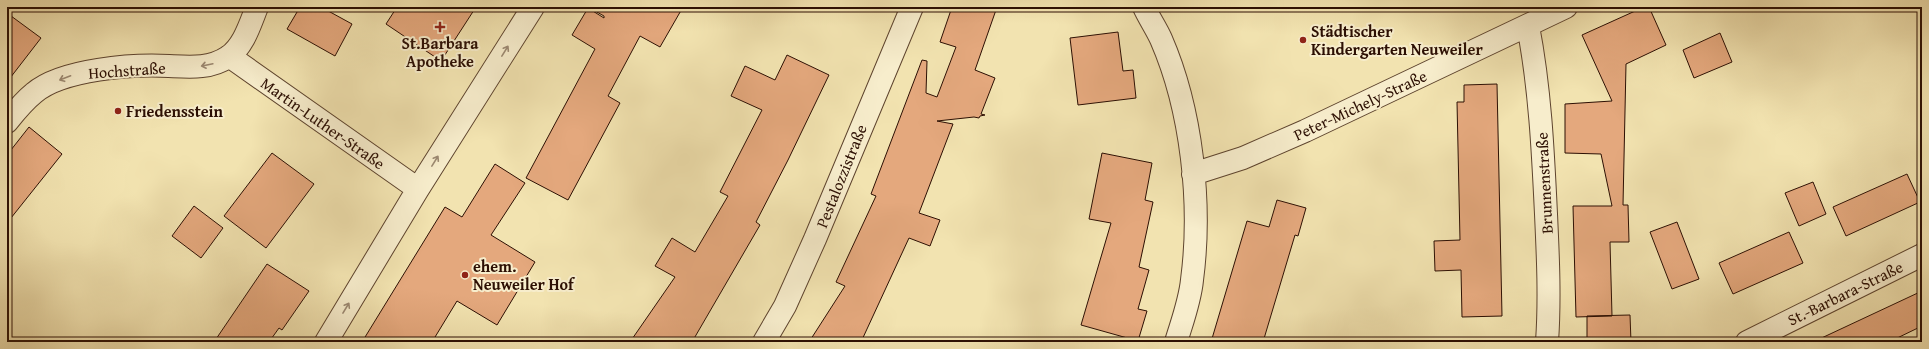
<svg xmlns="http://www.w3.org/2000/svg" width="1929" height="349" font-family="'Gentium Book Plus',serif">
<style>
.building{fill:#e4a87d;stroke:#2c0f03}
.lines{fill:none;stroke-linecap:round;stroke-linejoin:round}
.minor-casing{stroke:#5e442e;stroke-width:24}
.minor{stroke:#f7edcc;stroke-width:22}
.oneway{stroke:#9c8972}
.poi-dot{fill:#8f2418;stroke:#f7edcc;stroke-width:1.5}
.labels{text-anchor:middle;stroke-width:4;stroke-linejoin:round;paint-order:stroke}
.poi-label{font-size:16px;font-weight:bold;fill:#2c0f03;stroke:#f7edcc;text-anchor:start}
.street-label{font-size:16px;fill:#2c0f03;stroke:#f7edcc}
</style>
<rect width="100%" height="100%" fill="#f2e3b0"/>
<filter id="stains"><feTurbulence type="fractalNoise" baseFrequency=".005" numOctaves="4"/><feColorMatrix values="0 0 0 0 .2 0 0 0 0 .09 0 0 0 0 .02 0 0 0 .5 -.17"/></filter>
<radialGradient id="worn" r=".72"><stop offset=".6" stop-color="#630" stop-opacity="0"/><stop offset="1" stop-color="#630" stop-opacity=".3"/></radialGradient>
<!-- building -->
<path class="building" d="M 300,7 L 321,7 L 352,24 L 335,56 L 287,29 Z
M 397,7 L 476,7 L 441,61 L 386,24 Z
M 588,7 L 683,7 L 660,47 L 640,36 L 608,96 L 620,103 L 568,200 L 526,178 L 595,49 L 572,35 L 588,8 L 604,18 L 604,16 Z
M 952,7 L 997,7 L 975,70 L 995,78 L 981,114 L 985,115 L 980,116 L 979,118 L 974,117 L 937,121 L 953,124 L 919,213 L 940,220 L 930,246 L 909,238 L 861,342 L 809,342 L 845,286 L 836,282 L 876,196 L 871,194 L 922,60 L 927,61 L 926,93 L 937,97 L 956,47 L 940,42 Z
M 1644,7 L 1649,7 L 1666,45 L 1626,64 L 1623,205 L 1628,205 L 1629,242 L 1610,242 L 1612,316 L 1576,317 L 1573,206 L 1612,206 L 1601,154 L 1565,153 L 1565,104 L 1612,101 L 1582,35 Z
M 7,13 L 41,38 L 7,82 Z
M 1118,32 L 1123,71 L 1133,70 L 1136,98 L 1078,105 L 1070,38 Z
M 1720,33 L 1732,62 L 1694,78 L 1683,50 Z
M 787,55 L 829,75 L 788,160 L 756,222 L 760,225 L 692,342 L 630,342 L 675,277 L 655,266 L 672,238 L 695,252 L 728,196 L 720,192 L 762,110 L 731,96 L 745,66 L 775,80 Z
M 1497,84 L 1502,316 L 1462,317 L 1461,270 L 1435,271 L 1434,241 L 1460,240 L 1457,102 L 1464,102 L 1464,85 Z
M 29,127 L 62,154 L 7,223 L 7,155 Z
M 272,153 L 314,184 L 266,248 L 224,216 Z
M 1102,153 L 1152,163 L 1145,200 L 1153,202 L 1139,267 L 1149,270 L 1138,309 L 1147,311 L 1138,341 L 1081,325 L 1111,223 L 1089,219 Z
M 495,164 L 525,183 L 491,235 L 535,262 L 497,325 L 457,301 L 432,342 L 362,342 L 445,207 L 462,217 Z
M 1907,174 L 1920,202 L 1846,236 L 1833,207 Z
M 1813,182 L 1826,214 L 1799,226 L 1785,193 Z
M 1277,200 L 1306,208 L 1298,236 L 1295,235 L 1263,342 L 1211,342 L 1247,221 L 1269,227 Z
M 194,206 L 223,228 L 201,258 L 172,236 Z
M 1677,222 L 1699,279 L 1672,289 L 1650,232 Z
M 1789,232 L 1803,263 L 1733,294 L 1719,263 Z
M 267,264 L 309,291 L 282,330 L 279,328 L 269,342 L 214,342 Z
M 1922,291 L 1922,326 L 1889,342 L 1813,342 Z
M 1630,315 L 1631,342 L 1587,342 L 1587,316 Z"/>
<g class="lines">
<!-- minor casing -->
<g class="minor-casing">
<path id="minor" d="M 1144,7 C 1149,18 1156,28 1161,39 C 1192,110 1202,204 1192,280 C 1190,301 1182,322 1176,342
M 1528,26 C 1540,88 1543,151 1546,214 C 1548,257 1550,299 1547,342
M 229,56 L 418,189
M 7,122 C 15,112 24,101 34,93 C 62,69 133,64 169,66 C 190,67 210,69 228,57 C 244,46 250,24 257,7
M 1193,174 L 1243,158 L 1305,131 L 1566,7
M 326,342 L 418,189 L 533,7
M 764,342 L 785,306 L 815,239 L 912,7
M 1747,342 L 1922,255"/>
</g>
<!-- minor -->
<use href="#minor" class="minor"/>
</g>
<!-- one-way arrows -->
<defs><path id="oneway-shaft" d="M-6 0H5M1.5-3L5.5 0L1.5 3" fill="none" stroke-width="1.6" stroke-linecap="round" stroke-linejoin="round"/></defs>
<g class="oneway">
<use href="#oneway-shaft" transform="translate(505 51) rotate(-58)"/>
<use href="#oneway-shaft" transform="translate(207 65) rotate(168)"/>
<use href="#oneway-shaft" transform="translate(65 78) rotate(159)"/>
<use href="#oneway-shaft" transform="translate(435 161) rotate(-58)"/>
<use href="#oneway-shaft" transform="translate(346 308) rotate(-59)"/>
</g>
<!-- markers -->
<g class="poi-dot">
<path d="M438 21h4v4h4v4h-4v4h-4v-4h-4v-4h4z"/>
<circle cx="1303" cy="40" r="4"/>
<circle cx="118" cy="111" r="4"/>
<circle cx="465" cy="275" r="4"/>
</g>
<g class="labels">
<!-- poi labels -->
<g class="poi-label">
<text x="1311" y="37">Städtischer<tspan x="1311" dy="18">Kindergarten Neuweiler</tspan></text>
<text x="440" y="49" text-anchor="middle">St.Barbara<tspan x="440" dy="18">Apotheke</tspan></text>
<text x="126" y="117">Friedensstein</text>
<text x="473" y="272">ehem.<tspan x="473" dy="18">Neuweiler Hof</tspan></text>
</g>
<!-- street labels -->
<g class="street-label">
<text transform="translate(127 70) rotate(-4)" y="6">Hochstraße</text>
<text transform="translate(1360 105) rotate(-25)" y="6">Peter-Michely-Straße</text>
<text transform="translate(323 123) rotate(35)" y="6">Martin-Luther-Straße</text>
<text transform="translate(841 176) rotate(-68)" y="6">Pestalozzistraße</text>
<text transform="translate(1544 183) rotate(-93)" y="6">Brunnenstraße</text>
<text transform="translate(1845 293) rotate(-26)" y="6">St.-Barbara-Straße</text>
</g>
</g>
<!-- margin -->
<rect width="1929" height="349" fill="none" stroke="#f2e3b0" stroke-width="24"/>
<rect x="8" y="8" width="1913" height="333" fill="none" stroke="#2c0f03" stroke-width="2"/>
<rect x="12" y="12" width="1905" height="325" fill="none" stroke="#2c0f03"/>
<rect width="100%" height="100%" filter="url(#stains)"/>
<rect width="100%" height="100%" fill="url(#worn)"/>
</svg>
